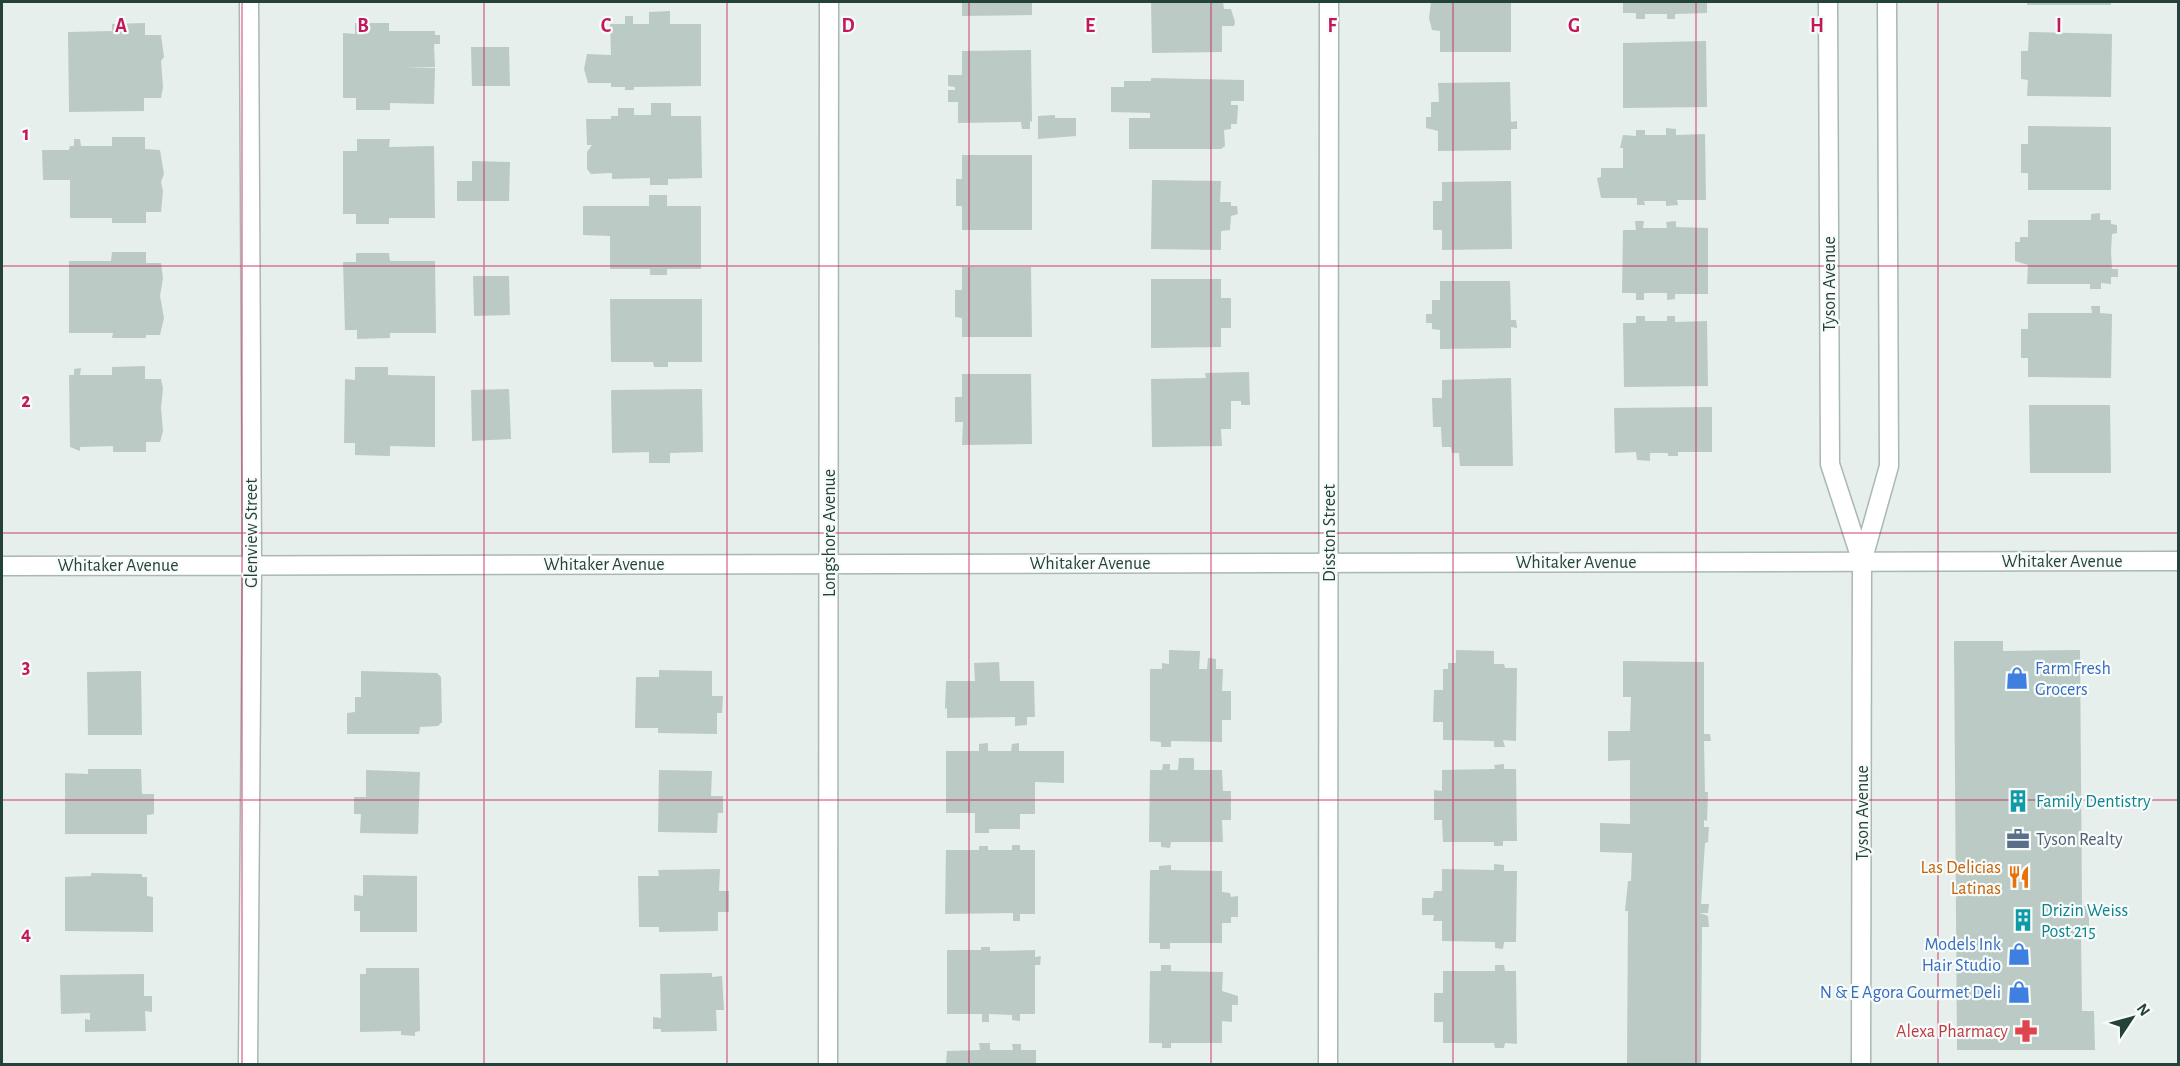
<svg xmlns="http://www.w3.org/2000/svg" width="2180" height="1066" font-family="'Alegreya Sans',sans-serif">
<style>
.building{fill:#bbcac4}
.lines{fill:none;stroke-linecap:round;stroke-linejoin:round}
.minor-casing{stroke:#a8b8b2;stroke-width:21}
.tertiary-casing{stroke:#a8b8b2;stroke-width:21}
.minor{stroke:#fff;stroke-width:18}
.tertiary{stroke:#fff;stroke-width:18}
.grid{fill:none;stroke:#c2185b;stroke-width:1.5;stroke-opacity:0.55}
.labels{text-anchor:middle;stroke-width:4.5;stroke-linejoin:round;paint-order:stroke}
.street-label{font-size:18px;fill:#24423a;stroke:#f7fbf9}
.shop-label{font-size:18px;fill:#366cbe;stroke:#f7fbf9;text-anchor:end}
.culture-label{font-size:18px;fill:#0d838f;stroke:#f7fbf9;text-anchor:start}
.service-label{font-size:18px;fill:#4e5e75;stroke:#f7fbf9;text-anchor:start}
.food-label{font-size:18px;fill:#c56008;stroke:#f7fbf9;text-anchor:end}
.health-label{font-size:18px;fill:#be3a42;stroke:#f7fbf9;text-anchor:end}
.grid-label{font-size:20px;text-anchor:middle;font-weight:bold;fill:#c2185b;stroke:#f7fbf9;stroke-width:4.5;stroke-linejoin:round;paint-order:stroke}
</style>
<rect width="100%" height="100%" fill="#e6efeb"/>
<!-- building -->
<path class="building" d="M 962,2 L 1032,2 L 1032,15 L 962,16 Z
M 1151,2 L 1223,2 L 1224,9 L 1231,9 L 1235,22 L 1234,26 L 1222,26 L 1222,52 L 1152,53 Z
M 1431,2 L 1511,2 L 1511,52 L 1440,52 L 1440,31 L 1432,30 L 1429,18 Z
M 1623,2 L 1707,2 L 1707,13 L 1675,14 L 1675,19 L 1667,19 L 1667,14 L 1645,14 L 1645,19 L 1636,19 L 1636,13 L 1623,13 Z
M 2027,2 L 2111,2 L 2111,5 L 2027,5 Z
M 670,11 L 670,24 L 701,24 L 701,86 L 634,87 L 634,90 L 625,90 L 625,87 L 611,87 L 611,83 L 588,83 L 584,69 L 587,54 L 611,55 L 610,24 L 625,24 L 625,16 L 633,16 L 633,24 L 649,24 L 649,12 Z
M 145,23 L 145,35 L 161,35 L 164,57 L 161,61 L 163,87 L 161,98 L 144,98 L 144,111 L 69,112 L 68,32 L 112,31 L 112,24 Z
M 355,23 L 389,23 L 389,31 L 435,31 L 435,35 L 440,35 L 440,44 L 434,44 L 435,67 L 402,67 L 435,68 L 434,104 L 390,103 L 390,110 L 356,110 L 356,98 L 343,98 L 343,33 L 355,34 Z
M 2029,32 L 2112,34 L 2111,97 L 2027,96 L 2028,80 L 2021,79 L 2021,51 L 2028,51 Z
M 1706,41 L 1707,107 L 1623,108 L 1623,43 Z
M 471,47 L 509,47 L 510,86 L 472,86 Z
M 1031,50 L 1032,122 L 1030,121 L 1030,129 L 1022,129 L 1021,122 L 958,123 L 958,102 L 948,102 L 948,90 L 955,90 L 955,87 L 948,86 L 948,75 L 962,75 L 962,51 Z
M 1151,78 L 1244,80 L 1244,101 L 1231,101 L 1231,105 L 1238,105 L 1237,124 L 1231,124 L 1231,129 L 1224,130 L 1225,146 L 1221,149 L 1129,149 L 1129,118 L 1150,118 L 1150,113 L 1111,112 L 1111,87 L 1124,87 L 1124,81 L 1151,81 Z
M 1510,82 L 1511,122 L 1517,121 L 1517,129 L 1511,129 L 1511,150 L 1438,151 L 1438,131 L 1426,128 L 1426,117 L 1431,117 L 1431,102 L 1439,102 L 1438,83 Z
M 651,103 L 671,103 L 671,116 L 701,116 L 702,178 L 668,179 L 668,185 L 650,185 L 650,178 L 612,179 L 612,173 L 591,174 L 587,169 L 587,152 L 592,145 L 587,145 L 586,119 L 611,119 L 611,116 L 618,116 L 618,108 L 634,108 L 634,115 L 651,115 Z
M 1055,115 L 1055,118 L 1076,118 L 1076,136 L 1038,139 L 1038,116 Z
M 2028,126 L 2111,127 L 2111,190 L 2028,190 L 2028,173 L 2021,173 L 2021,144 L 2028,144 Z
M 1666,128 L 1676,129 L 1676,135 L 1705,134 L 1706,200 L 1677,200 L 1678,205 L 1666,206 L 1666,201 L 1644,201 L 1645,205 L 1637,205 L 1637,198 L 1601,198 L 1597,178 L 1601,177 L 1601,168 L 1623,168 L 1623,148 L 1620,148 L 1623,135 L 1636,136 L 1636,130 L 1645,130 L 1645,135 L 1666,135 Z
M 112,137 L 145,137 L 145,149 L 160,150 L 164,174 L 161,182 L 163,191 L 161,212 L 146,212 L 146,223 L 112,223 L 112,218 L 70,218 L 70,180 L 43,180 L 42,150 L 69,150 L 70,146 L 74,146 L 74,139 L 80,139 L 81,146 L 112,146 Z
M 357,139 L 390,139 L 389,147 L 434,146 L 435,218 L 389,218 L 389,224 L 356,224 L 356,214 L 343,214 L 343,151 L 357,151 Z
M 962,155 L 1032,155 L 1032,230 L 962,230 L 962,206 L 956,206 L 956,179 L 962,179 Z
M 472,161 L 510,162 L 509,201 L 457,201 L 457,181 L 472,181 Z
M 1152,180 L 1221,181 L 1220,202 L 1231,202 L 1231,206 L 1237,206 L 1238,214 L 1231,216 L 1230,230 L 1221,231 L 1221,250 L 1151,249 Z
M 1511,181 L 1512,249 L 1442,250 L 1442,230 L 1433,230 L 1433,201 L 1442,201 L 1442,182 Z
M 649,195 L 667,195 L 667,206 L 701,206 L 701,269 L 667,269 L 667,275 L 650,275 L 650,269 L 610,269 L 610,236 L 583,235 L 583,206 L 649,206 Z
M 2100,213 L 2100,220 L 2111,220 L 2111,224 L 2117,225 L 2117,233 L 2112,234 L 2111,251 L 2112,269 L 2118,269 L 2118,277 L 2111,277 L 2111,284 L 2101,283 L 2101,289 L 2090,289 L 2090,284 L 2027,284 L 2028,265 L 2015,261 L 2015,242 L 2020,242 L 2020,237 L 2028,237 L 2028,220 L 2091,220 L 2091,214 Z
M 1635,221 L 1644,221 L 1643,228 L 1667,228 L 1666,222 L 1676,221 L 1676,227 L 1708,228 L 1708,294 L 1675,294 L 1675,299 L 1667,300 L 1667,293 L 1644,293 L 1644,300 L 1636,300 L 1636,293 L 1622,293 L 1623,230 L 1636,230 Z
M 112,252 L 146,252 L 146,263 L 161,263 L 163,278 L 160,296 L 164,318 L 160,335 L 146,335 L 146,338 L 112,338 L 113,333 L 69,333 L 69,261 L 111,261 Z
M 356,253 L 389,253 L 390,261 L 435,261 L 436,333 L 390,333 L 390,338 L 357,339 L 357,330 L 345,330 L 343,262 L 356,262 Z
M 962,267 L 1031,267 L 1032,337 L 962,337 L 962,318 L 955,317 L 955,290 L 962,290 Z
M 473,276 L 509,276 L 510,315 L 474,316 Z
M 1151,279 L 1221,279 L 1221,298 L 1231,298 L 1231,328 L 1221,328 L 1221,347 L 1151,348 Z
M 1440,281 L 1510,281 L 1511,320 L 1516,320 L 1517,328 L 1511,327 L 1511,348 L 1440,349 L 1440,330 L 1432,329 L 1432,323 L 1426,323 L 1426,314 L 1432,314 L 1432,300 L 1440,300 Z
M 610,299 L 702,299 L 702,362 L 668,362 L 668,367 L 654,367 L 653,362 L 611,362 Z
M 2091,306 L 2100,306 L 2100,313 L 2112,314 L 2111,378 L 2028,377 L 2028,358 L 2021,358 L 2021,329 L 2028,329 L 2028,313 L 2092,313 Z
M 1636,316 L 1645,316 L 1645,321 L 1667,321 L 1667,316 L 1675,316 L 1675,322 L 1707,321 L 1708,386 L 1624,387 L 1623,323 L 1636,323 Z
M 145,366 L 145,379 L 161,379 L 163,388 L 161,408 L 163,431 L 160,442 L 146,442 L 146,452 L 113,452 L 113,446 L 80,447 L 80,451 L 70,447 L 69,375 L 74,375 L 74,369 L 81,368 L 80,375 L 112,375 L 112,367 Z
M 355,367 L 388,367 L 388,375 L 435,376 L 435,447 L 390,446 L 390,456 L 355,455 L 355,443 L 344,443 L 345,379 L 355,380 Z
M 1249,372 L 1250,405 L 1241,405 L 1241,401 L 1231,401 L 1231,429 L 1221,429 L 1222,446 L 1152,447 L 1151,379 L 1206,378 L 1205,373 Z
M 962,374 L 1031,374 L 1032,444 L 962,445 L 963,422 L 955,422 L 955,397 L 962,397 Z
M 1511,378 L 1513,466 L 1460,466 L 1459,453 L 1452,453 L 1451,447 L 1442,447 L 1441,427 L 1433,427 L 1432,398 L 1442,398 L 1442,380 Z
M 509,389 L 511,439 L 472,441 L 471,390 Z
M 702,389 L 703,452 L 670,453 L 670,463 L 649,463 L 649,452 L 612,453 L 611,390 Z
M 2029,405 L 2110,405 L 2111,473 L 2030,473 Z
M 1712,407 L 1712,452 L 1678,452 L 1678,456 L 1668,456 L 1668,453 L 1650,453 L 1650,461 L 1637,460 L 1636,452 L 1615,453 L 1614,408 Z
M 1954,641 L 2003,641 L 2003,651 L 2080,650 L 2082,906 L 2089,906 L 2089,934 L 2081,934 L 2082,1011 L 2094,1011 L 2095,1050 L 1957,1050 Z
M 1169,650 L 1200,651 L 1199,669 L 1207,669 L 1208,658 L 1216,659 L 1216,669 L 1223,669 L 1222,691 L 1231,691 L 1231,720 L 1222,720 L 1222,742 L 1171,741 L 1171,747 L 1161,747 L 1161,742 L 1150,741 L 1150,669 L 1162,669 L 1162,663 L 1169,664 Z
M 1456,650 L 1494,651 L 1494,664 L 1504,664 L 1505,668 L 1517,668 L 1516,741 L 1503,740 L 1505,747 L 1494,747 L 1494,741 L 1443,740 L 1443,722 L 1433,722 L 1434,690 L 1443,690 L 1443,669 L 1448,669 L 1448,663 L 1456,663 Z
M 1623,661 L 1704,662 L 1704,734 L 1710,734 L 1711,741 L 1704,741 L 1705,792 L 1708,792 L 1707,821 L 1704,820 L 1704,827 L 1709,827 L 1708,842 L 1705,843 L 1701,904 L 1709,904 L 1708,913 L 1700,913 L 1708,916 L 1709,927 L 1702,927 L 1701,1064 L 1627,1064 L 1628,911 L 1625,911 L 1628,881 L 1631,881 L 1632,853 L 1600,852 L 1600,823 L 1630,824 L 1630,760 L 1608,761 L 1608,731 L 1630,731 L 1631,697 L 1623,697 Z
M 999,662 L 1000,681 L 1034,681 L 1035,717 L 1027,717 L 1027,725 L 1015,726 L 1015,717 L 947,718 L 947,708 L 945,709 L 946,681 L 975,681 L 974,663 Z
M 659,670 L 712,671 L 712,696 L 723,696 L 722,713 L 717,713 L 717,734 L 658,733 L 658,728 L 635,728 L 636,677 L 659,677 Z
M 141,671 L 142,735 L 88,735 L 87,672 Z
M 361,671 L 437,673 L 441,677 L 442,722 L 438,726 L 420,727 L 419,734 L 347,734 L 347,713 L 355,712 L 355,697 L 361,697 Z
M 988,743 L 988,751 L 1011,751 L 1012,744 L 1019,743 L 1019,751 L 1064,751 L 1064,783 L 1035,782 L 1035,814 L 1020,814 L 1020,829 L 989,829 L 989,833 L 975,833 L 975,813 L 946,813 L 946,751 L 979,751 L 979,744 Z
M 1179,758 L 1194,758 L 1194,770 L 1222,770 L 1223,791 L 1231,791 L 1231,820 L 1222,820 L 1223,842 L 1171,842 L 1170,848 L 1161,847 L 1161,842 L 1149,842 L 1150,770 L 1162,770 L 1163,764 L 1170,764 L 1170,770 L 1178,770 Z
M 1504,764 L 1504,769 L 1516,769 L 1517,841 L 1503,841 L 1503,846 L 1494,846 L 1494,842 L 1443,842 L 1442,820 L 1434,820 L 1434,790 L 1442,791 L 1442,770 L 1495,769 L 1494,765 Z
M 88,769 L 141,769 L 142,794 L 154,794 L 154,814 L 147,815 L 147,834 L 65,834 L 65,773 L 88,774 Z
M 366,770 L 420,772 L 418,834 L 360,833 L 361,814 L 354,814 L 354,797 L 366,797 Z
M 659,770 L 712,771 L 711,796 L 723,796 L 723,813 L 718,813 L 717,833 L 658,832 Z
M 1012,845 L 1020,845 L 1020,850 L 1035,850 L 1035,914 L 1020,914 L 1020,921 L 1013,921 L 1013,913 L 945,914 L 946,850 L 979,850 L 979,846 L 988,846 L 988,850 L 1012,850 Z
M 1494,864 L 1504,865 L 1504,871 L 1517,871 L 1516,942 L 1504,942 L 1503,949 L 1495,948 L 1495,942 L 1442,941 L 1442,921 L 1433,921 L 1434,915 L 1422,915 L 1422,898 L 1433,898 L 1434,891 L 1442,891 L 1442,869 L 1494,870 Z
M 1171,865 L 1171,870 L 1222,871 L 1222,892 L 1230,893 L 1231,897 L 1238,896 L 1238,917 L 1231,917 L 1231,923 L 1222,923 L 1222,943 L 1170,943 L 1170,949 L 1160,949 L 1160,943 L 1149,943 L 1150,870 L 1159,870 L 1159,866 Z
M 720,869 L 719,891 L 729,891 L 729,912 L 718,912 L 718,931 L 659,932 L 659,927 L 639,927 L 638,876 L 659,876 L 658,870 Z
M 91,873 L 142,874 L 142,877 L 147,877 L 147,896 L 153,897 L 153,932 L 65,931 L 65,877 L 91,876 Z
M 363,875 L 417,876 L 417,932 L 360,932 L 360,911 L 354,911 L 354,895 L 363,896 Z
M 981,947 L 990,947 L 990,951 L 1035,950 L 1035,957 L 1041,956 L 1040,965 L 1035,965 L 1035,1014 L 1020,1014 L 1020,1021 L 1012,1020 L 1012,1015 L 989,1014 L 989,1022 L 982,1022 L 982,1014 L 947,1014 L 947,950 L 981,950 Z
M 1161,965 L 1171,965 L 1171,971 L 1223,972 L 1222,991 L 1238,996 L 1238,1005 L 1232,1005 L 1232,1022 L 1222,1021 L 1222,1043 L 1171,1043 L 1171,1048 L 1162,1048 L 1162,1043 L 1149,1043 L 1150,971 L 1161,971 Z
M 1495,965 L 1504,965 L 1505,971 L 1516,971 L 1517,1044 L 1505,1043 L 1504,1048 L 1495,1048 L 1494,1043 L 1443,1043 L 1443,1022 L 1434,1022 L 1434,993 L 1443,993 L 1443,971 L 1495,971 Z
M 366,968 L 419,968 L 420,1031 L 415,1032 L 415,1036 L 401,1035 L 401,1031 L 360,1032 L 360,974 L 366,974 Z
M 712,973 L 712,977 L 722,976 L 724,1010 L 716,1010 L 717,1031 L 661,1032 L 661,1029 L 653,1029 L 653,1017 L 661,1018 L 660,974 Z
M 144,974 L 144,996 L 152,996 L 152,1012 L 145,1011 L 146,1031 L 85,1032 L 85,1019 L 90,1020 L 90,1013 L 61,1014 L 60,975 Z
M 979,1043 L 990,1043 L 990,1050 L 1013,1050 L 1012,1044 L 1021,1044 L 1021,1050 L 1036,1050 L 1036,1064 L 946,1064 L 947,1051 L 980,1050 Z"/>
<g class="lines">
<!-- minor casing -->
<g class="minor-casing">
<path id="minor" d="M 2,566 L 2178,561
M 248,1064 L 252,565 L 249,2
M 828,1064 L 829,2
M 1328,1064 L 1329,2"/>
</g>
<!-- tertiary casing -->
<g class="tertiary-casing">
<path id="tertiary" d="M 1828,2 L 1830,464 L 1862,562
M 1861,1064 L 1862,562 L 1889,466 L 1887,2"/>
</g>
<!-- minor -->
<use href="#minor" class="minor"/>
<!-- tertiary -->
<use href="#tertiary" class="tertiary"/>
</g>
<!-- grid -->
<path class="grid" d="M 242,2 L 242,1064M 484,2 L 484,1064M 727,2 L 727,1064M 969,2 L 969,1064M 1211,2 L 1211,1064M 1453,2 L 1453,1064M 1696,2 L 1696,1064M 1938,2 L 1938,1064M 2,266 L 2178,266M 2,533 L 2178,533M 2,800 L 2178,800"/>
<!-- icons -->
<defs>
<g id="shop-bare" transform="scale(1.8)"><path d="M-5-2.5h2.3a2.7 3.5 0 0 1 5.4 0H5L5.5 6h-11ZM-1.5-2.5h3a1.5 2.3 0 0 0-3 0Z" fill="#3f7fe0" stroke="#f7fbf9" stroke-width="2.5" paint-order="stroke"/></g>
<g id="building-bare" transform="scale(1.8)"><path d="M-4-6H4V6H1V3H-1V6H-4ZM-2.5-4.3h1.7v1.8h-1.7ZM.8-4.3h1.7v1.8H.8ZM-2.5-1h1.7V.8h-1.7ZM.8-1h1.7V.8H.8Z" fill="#0f9aa8" stroke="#f7fbf9" stroke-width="2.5" paint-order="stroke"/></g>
<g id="office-bare" transform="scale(1.8)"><path d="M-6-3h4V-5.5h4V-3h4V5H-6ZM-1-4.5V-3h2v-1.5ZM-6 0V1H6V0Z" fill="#5c6f8a" stroke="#f7fbf9" stroke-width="2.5" paint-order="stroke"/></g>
<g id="restaurant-bare" transform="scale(1.8)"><path d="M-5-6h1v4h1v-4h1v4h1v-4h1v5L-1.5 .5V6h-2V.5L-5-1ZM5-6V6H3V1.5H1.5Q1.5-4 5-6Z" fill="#e8710a" stroke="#f7fbf9" stroke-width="2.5" paint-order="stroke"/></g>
<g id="pharmacy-bare" transform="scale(1.8)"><path d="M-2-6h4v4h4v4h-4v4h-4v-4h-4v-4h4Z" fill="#e0444e" stroke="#f7fbf9" stroke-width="2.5" paint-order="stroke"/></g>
</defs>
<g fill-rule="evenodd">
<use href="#shop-bare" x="2017" y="678"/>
<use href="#building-bare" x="2018" y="801"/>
<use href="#office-bare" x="2018" y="839"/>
<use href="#restaurant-bare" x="2019" y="877"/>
<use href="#building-bare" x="2023" y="920"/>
<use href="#shop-bare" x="2019" y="954"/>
<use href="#shop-bare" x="2019" y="992"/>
<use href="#pharmacy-bare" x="2026" y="1031"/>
</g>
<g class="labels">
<!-- street labels -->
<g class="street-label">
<text transform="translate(1829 284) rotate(-90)" y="6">Tyson Avenue</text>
<text transform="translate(251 533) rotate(-90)" y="6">Glenview Street</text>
<text transform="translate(829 533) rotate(-90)" y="6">Longshore Avenue</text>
<text transform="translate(1329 533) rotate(-90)" y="6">Disston Street</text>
<text x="2062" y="567">Whitaker Avenue</text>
<text x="1576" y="568">Whitaker Avenue</text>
<text x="1090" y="569">Whitaker Avenue</text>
<text x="604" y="570">Whitaker Avenue</text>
<text x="118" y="571">Whitaker Avenue</text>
<text transform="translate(1862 813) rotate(-90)" y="6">Tyson Avenue</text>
</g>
<!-- shop labels -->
<g class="shop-label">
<text x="2035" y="674" text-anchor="start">Farm Fresh<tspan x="2035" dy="21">Grocers</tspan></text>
<text x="2001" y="950">Models Ink<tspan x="2001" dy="21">Hair Studio</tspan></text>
<text x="2001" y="998">N &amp; E Agora Gourmet Deli</text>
</g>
<!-- culture labels -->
<g class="culture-label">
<text x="2036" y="807">Family Dentistry</text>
<text x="2041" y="916">Drizin Weiss<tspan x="2041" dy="21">Post 215</tspan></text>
</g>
<!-- service labels -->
<g class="service-label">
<text x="2036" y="845">Tyson Realty</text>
</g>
<!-- food labels -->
<g class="food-label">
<text x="2001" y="873">Las Delicias<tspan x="2001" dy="21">Latinas</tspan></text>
</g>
<!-- health labels -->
<g class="health-label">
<text x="2008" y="1037">Alexa Pharmacy</text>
</g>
</g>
<g class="grid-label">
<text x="121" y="32">A</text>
<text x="363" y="32">B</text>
<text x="606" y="32">C</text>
<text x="848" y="32">D</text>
<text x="1090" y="32">E</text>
<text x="1332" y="32">F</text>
<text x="1574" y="32">G</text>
<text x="1817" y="32">H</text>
<text x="2059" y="32">I</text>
<text x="26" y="140">1</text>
<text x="26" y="407">2</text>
<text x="26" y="673">3</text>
<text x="26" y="940">4</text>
</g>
<!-- border -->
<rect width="2180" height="1066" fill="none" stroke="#24423a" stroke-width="6"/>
<!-- north arrow -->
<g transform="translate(2132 1018) rotate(54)" stroke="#f7fbf9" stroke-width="4.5" paint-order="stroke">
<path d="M0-4.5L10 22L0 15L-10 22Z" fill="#24423a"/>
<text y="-9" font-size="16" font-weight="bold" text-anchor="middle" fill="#24423a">N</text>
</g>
</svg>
